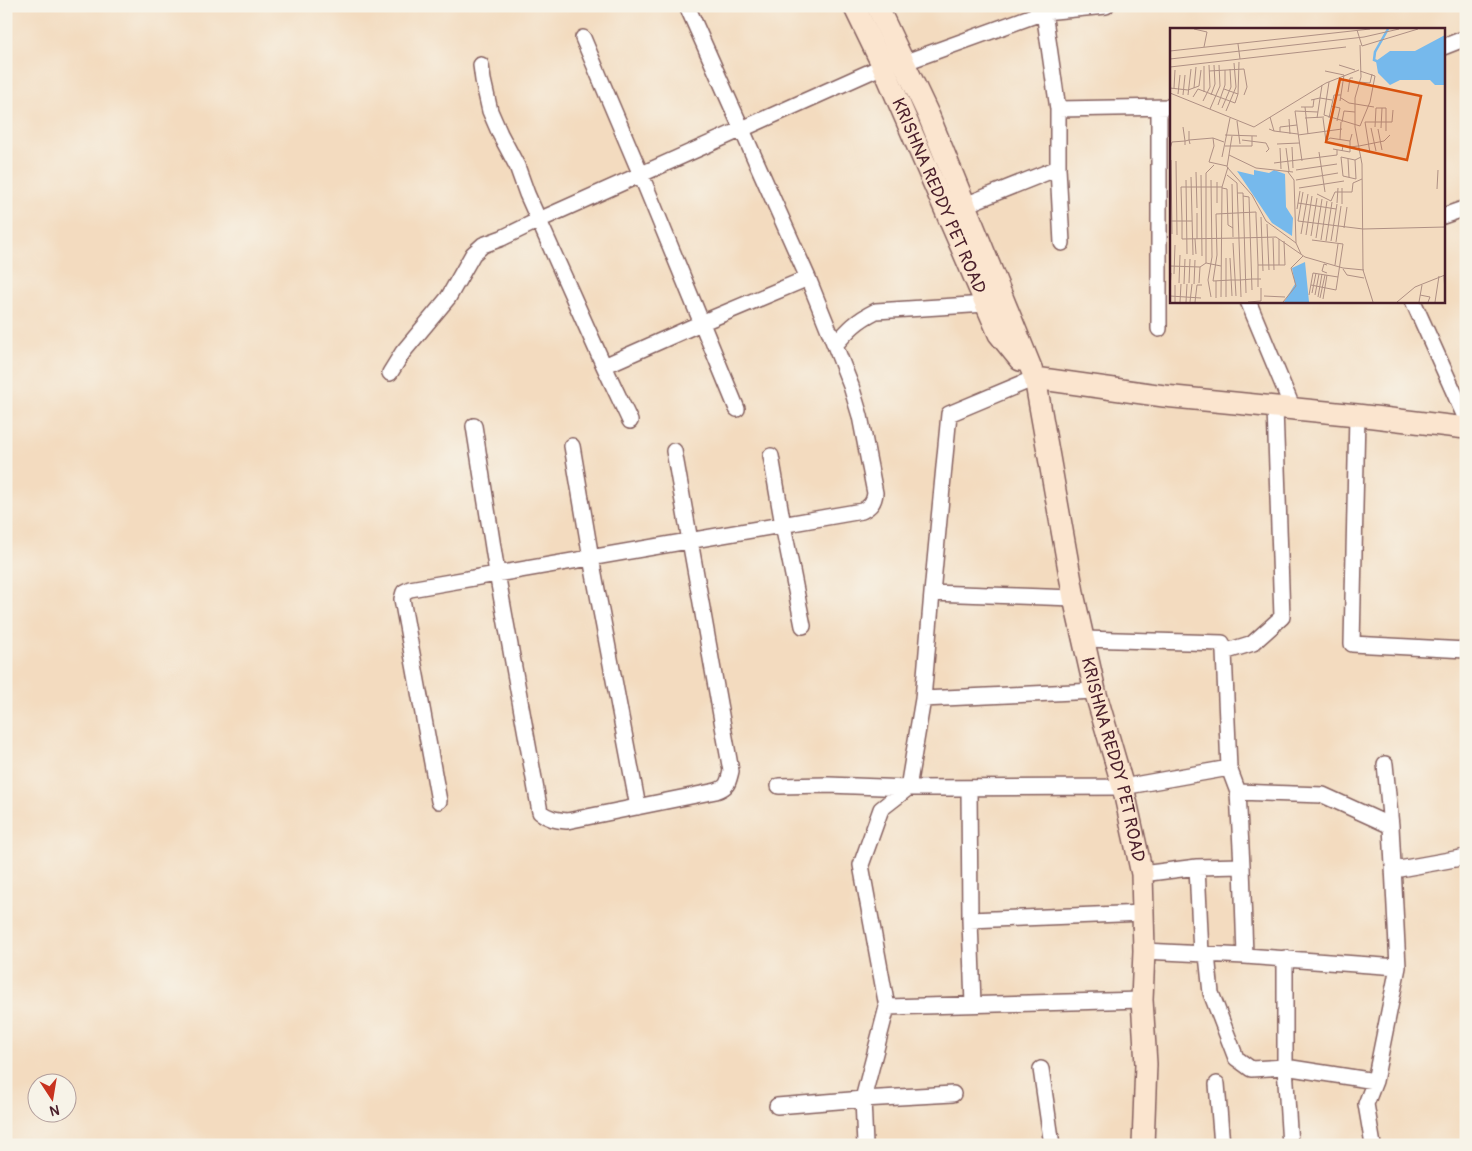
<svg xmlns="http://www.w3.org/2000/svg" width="1472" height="1151" font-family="Pangolin,sans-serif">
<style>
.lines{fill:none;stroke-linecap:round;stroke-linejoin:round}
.street-casing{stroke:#85615f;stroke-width:18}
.secondary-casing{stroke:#85615f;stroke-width:24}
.street{stroke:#fff;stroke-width:15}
.secondary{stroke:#fbe5cf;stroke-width:21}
.labels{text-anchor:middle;stroke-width:4;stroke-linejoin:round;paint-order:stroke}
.street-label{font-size:18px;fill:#4a1f2b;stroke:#f7f3e8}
.inset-river{fill:none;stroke:#76b9ec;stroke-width:2.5}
.inset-road{fill:none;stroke:#af9084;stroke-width:1}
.view{fill:#d8530f;fill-opacity:0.15;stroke:#d8530f;stroke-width:2.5}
.inset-edge{fill:none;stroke:#4a1f2b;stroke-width:2.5}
</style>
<rect width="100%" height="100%" fill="#f7f3e8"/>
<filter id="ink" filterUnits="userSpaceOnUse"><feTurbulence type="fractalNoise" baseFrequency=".02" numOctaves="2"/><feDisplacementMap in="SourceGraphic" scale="10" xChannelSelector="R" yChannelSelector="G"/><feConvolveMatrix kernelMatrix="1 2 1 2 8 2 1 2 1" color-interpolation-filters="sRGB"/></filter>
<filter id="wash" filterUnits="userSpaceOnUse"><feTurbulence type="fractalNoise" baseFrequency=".0096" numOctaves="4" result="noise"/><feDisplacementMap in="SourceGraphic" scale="20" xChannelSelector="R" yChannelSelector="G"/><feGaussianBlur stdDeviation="1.12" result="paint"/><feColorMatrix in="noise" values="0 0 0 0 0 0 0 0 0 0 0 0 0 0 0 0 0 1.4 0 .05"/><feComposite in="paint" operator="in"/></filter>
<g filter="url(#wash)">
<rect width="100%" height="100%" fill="#f3dbbf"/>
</g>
<g filter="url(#ink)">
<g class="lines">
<!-- street casing -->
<g class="street-casing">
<path id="street" d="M 583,38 L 641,175 L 737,409
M 1443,47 L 1466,38
M 903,63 L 1044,12 L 1042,6
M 481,65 L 483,80 L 490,111 L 500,134 L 517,166 L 527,194 L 604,366 L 630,421
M 1058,109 L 1044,12 L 1106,6
M 965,205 L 1058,168
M 1443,216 L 1466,208
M 1062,243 L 1058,168 L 1058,109 L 1171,107
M 1248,301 L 1293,409
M 1413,301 L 1466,419
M 1159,329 L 1159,108
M 835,345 C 849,329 856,321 876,311 L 986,304
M 604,366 L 701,323 L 808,278
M 390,373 L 403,352 L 448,298 L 473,254 L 483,245 L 502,238 L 539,220 L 883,66
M 1357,415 L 1352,644 L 1466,650
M 474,426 L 497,573 L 540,812 C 549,819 556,820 567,821 L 716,791 C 728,787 728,783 731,771 L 674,451
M 572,446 L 591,558 L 638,807
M 771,456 L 783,525 L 803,626
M 932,593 L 1074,598
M 1083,639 L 1222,643 L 1224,652 L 1229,768
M 1224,652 L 1253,643 L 1282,617 L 1275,408
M 923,699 L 1095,691
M 779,786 L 828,785 L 908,788 L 1123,787 L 1229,768 L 1238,792 L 1323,795 L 1391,826
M 969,788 L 970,920 L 973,1005
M 1238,792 L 1242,866 L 1245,956
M 439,801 L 402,599 L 404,592 L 410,589 C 561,562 712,538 862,511 C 871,506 874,502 875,493 L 860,416 L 851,386 L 838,353 L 808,278 L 687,6
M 1197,867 L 1201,954
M 1394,870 L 1466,857
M 1142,874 L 1197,867 L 1242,866
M 970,920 L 1144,913
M 1144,951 L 1245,956 L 1398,967
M 1207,955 L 1211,993 L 1236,1058 L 1251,1069 L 1285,1067 L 1375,1081
M 1285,958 L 1285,1067 L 1290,1145
M 887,1007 L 1142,1000
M 1041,1069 L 1052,1145
M 1217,1084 L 1222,1145
M 777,1106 L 863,1099 L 953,1094
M 865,1145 L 863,1099 L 887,1007 L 861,865 L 881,809 L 908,788 L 923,699 L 932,593 L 949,414 L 1035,378
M 1373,1145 L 1366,1104 L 1375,1081 L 1398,967 L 1391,826 L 1385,764"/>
</g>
<!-- secondary casing -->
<g class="secondary-casing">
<g id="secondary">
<path id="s1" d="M 854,6 L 883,66 L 999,334 L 1020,360"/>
<path id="s2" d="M 877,6 L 928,114 L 1035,378 L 1074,598 L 1095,691 L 1123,787 L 1142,874 L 1144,951 L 1142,1000 L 1146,1064 L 1143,1145"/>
<path d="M 1035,378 L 1164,396 L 1357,415 L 1466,428"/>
</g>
</g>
<!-- street -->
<use href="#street" class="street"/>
<!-- secondary -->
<use href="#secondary" class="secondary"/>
</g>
</g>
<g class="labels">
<!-- street labels -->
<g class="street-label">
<text dy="6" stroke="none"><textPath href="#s1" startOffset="208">KRISHNA REDDY PET ROAD</textPath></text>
<text dy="6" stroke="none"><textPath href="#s2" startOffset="794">KRISHNA REDDY PET ROAD</textPath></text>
</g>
</g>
<!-- overview -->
<g transform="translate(1170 28)">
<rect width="275" height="275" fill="#f3dbbf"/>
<path d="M 275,7 L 275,57 L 265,57 L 260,52 L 230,52 L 220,57 L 208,45 L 206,33 L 220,23 L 245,23 ZM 84,142 L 99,145 L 104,142 L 115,146 L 116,179 L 123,190 L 122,208 L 102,195 L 67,143 L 84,147 ZM 135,234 L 139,274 L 114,274 L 125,256 L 122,240 Z" fill="#76b9ec"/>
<path class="inset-river" d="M 209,34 L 204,32 L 205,24 L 218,1"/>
<path class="inset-road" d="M 24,1 L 37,4 L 34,19M 187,2 L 192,18 L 248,1M 190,17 L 191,49 L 185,70 L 185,99 L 192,136 L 193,242 L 203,274M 0,23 L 200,1M 0,31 L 194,9 L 229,1M 70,31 L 176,19M 169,37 L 185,42M 34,38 L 34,64M 0,39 L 70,31 L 68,16M 39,43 L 74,41 L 77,59 L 74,67M 155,43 L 174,47 L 170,73M 159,54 L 154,87 L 190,98 L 200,74 L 205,48 L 190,43M 189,54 L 200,55 L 202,46M 0,60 L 18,62 L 29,58 L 31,42M 4,60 L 5,42M 24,60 L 26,39M 178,64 L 180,50 L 183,50M 0,65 L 84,99 L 156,55 L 189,42M 8,66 L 10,47M 68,66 L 69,34M 13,67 L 15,47M 18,67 L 21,41M 41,67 L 45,56 L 44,37M 23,69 L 28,61 L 65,75 L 68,66 L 54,61M 171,70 L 179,75 L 204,79M 141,72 L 150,70 L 162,72M 33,73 L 40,59 L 39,37M 48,77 L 55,57 L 55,42M 161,78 L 170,80 L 167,93M 131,79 L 143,79 L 144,71M 135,79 L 138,106M 52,80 L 61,59 L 60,41M 40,81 L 50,58 L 49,37M 56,83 L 66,59 L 64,35M 135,90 L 154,89M 147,90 L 152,57M 153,90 L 156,113M 159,90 L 164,67 L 171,67M 119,91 L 120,106M 67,93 L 70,116M 172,94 L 174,83 L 185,84M 13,99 L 15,113 L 19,112 L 19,103M 205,99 L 206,80 L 216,80 L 216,103M 201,100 L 206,123M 211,100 L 212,80M 99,101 L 104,103 L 100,89M 208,101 L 212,122M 104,103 L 128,106M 110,104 L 110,99 L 127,97M 55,107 L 87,108M 128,107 L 172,101M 62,108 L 57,139 L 82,167 L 96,193 L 126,215 L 131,226M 43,110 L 44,118 L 39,134 L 57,138M 170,111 L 171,94M 72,112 L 96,115 L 99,121 L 96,124M 156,113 L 160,110 L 180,113 L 182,106M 20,116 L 19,112 L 43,110 L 54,114M 107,116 L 129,115M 55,118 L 82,118 L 82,108M 189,118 L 214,113 L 220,107M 122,119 L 123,140M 110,120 L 111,141M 116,120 L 119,143M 0,121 L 2,114 L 15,113 L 15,117M 163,121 L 180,124 L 180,119 L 188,118M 172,123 L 173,118 L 180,119 L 180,113M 149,124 L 155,164M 200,125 L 195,94 L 222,94 L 223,82M 59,127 L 86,140 L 123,144M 52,129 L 60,90M 178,131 L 179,149M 1,132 L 2,206M 185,132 L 186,151 L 173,148 L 171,129 L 185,132 L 191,129M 6,133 L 7,207M 132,133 L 125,83 L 148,84M 104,135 L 167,127 L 167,122M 44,137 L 36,145 L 36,235 L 51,238M 126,142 L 167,136M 26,144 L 27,180M 118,144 L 124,152 L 126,215M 31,147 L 32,228M 57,147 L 67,155 L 71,269M 21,149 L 23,227M 16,152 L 17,226M 126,152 L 168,145M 47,154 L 47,175M 62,156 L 63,209M 11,159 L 52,159 L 58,139M 11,159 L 12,193 L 22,193M 52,160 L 57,161 L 58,197 L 63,200M 129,160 L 174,153M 267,161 L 268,142M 67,165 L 73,165 L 76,265M 147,166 L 161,173 L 165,164 L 182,164 L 183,155 L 192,151M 73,168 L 79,169 L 82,262M 128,175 L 166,181M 167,175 L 168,160M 172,176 L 172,160M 127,181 L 130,163M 27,185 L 27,211M 91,189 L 93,243M 0,193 L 12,193 L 12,211 L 69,210M 128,193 L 193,201 L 275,199M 128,193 L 133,164M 97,196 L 99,242M 174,200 L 177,179M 131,206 L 138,166M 136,207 L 142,168M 141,208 L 147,170M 69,210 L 106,209 L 135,229 L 173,240 L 194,242M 103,210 L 104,242M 146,210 L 152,171M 25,211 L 26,226M 109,211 L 109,237M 151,212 L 157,173M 156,213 L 162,174M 161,213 L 167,176M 166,214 L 171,178M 63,215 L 66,268M 56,230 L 56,269M 60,230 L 62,268M 88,237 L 115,237 L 114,213M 157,237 L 154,236 L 152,243 L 157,245M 165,237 L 168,216M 0,238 L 30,239 L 36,235M 173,241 L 177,247 L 194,250M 4,246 L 5,217M 274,247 L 275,266M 46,253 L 46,270M 9,255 L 10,227M 19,255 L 20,231M 29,255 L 30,239M 14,256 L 15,231M 24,256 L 25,232M 141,257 L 166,262 L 173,216 L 142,212M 88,259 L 88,237 L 87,210 L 86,188 L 86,184 L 46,186 L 47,227 L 43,253 L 61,252 L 70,252 L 82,251 L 91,251M 0,261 L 1,245M 142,265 L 146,245M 139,267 L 143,245 L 168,249M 145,267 L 149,246M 250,267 L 260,269 L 258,274M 0,268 L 31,270M 94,268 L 115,269M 41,269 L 38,252 L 42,229 L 41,152M 51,269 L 52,159M 148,269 L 152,246M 150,270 L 155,247M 153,271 L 157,247M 5,274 L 5,257M 10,274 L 11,256M 16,274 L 17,256M 20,274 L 22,256M 25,274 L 27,257 L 32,257M 78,274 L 91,273 L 91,260M 113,274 L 126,258 L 121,240 L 133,228M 227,274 L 245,259 L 275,247M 249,274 L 252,257M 265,274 L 269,248"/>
<path class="view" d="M 170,51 L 251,68 L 237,132 L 156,114 Z"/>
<rect width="275" height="275" class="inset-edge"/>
</g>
<!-- margin -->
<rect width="1472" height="1151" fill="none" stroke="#f7f3e8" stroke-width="25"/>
<!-- north arrow -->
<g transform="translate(52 1098) rotate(168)"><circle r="24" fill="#f7f3e8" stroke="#b29e9c"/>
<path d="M0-4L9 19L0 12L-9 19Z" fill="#c8321e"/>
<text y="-8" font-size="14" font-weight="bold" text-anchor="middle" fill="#4a1f2b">N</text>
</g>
</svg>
